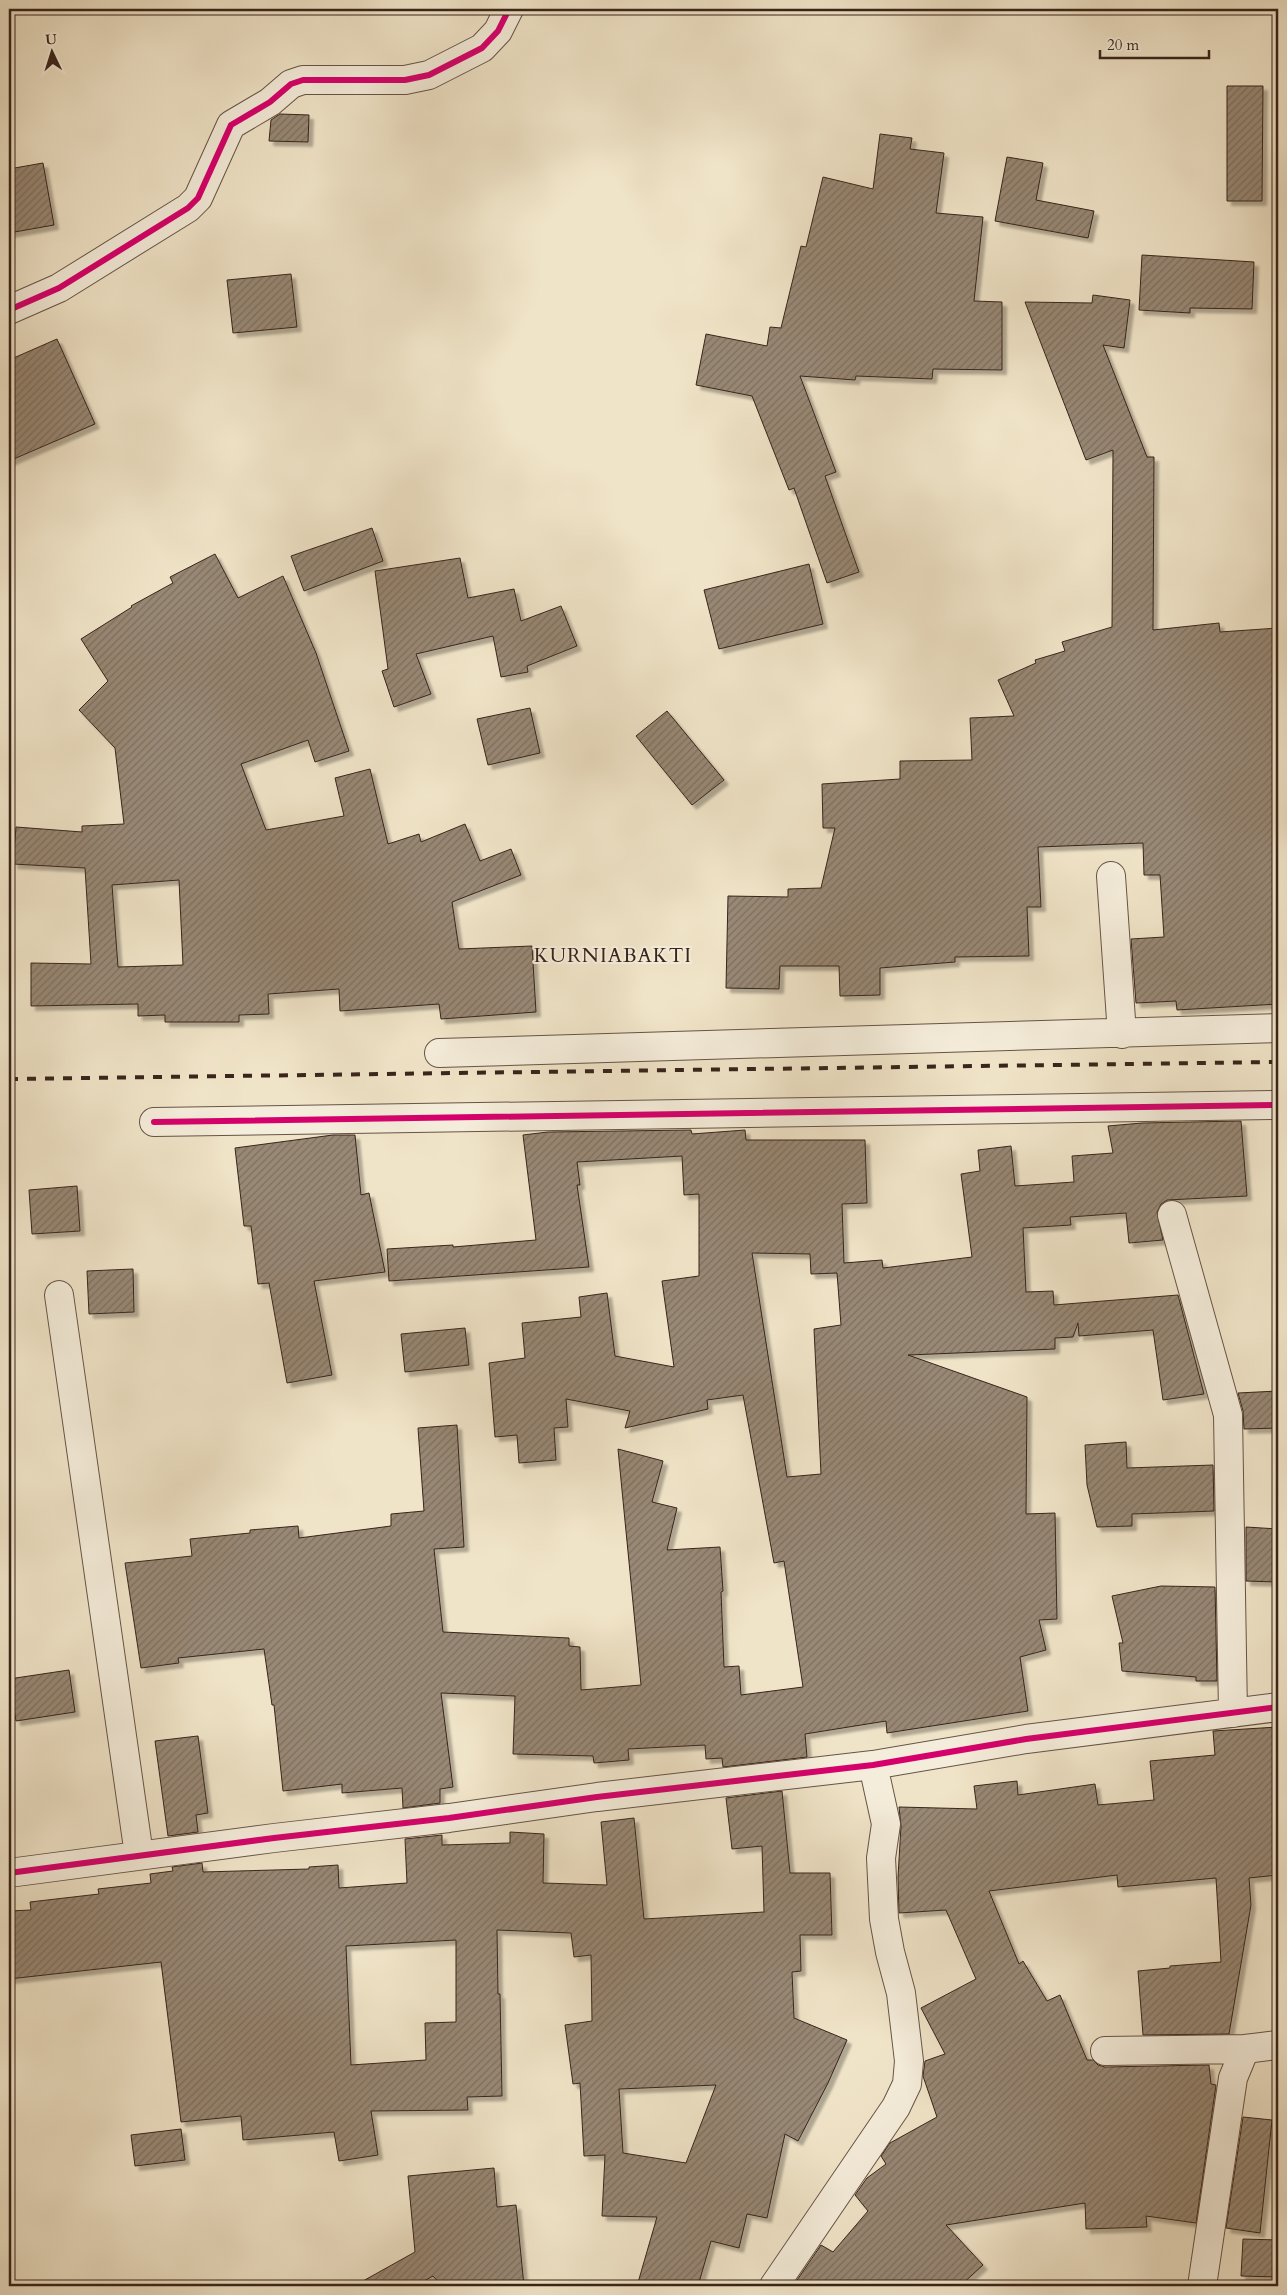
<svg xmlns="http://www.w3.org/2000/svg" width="1287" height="2295" font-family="Cardo,serif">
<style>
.building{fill:url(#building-hatch);stroke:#38241b;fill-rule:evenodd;filter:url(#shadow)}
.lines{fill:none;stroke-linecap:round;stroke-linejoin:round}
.minor-casing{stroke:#665446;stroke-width:30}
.minor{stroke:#f5eddb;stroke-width:28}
.rail{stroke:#38241b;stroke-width:4;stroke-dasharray:9 9;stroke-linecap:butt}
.cycleway-casing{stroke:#f5eddb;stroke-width:9}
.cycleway{stroke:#d6006c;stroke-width:6}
.labels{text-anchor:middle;stroke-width:4;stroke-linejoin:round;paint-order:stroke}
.quarter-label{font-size:20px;letter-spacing:1px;fill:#38241b;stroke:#f5eddb}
</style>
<defs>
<pattern id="building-hatch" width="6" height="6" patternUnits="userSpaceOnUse" patternTransform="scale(1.25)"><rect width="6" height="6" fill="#988875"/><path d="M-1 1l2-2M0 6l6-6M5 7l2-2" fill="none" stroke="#7d6f5f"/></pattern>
<filter id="shadow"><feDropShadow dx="4.5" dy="4.5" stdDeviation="1" flood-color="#0004"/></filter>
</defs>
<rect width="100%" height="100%" fill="#f0e4c8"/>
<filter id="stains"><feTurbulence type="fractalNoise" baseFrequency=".004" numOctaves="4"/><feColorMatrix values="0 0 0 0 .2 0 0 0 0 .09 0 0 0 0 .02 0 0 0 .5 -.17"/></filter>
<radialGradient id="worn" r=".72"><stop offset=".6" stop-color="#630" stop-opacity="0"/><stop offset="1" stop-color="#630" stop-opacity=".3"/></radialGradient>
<!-- building -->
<path class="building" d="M 1227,86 L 1263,86 L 1262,201 L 1227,201 Z
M 280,114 L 309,115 L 308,142 L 269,141 L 271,120 Z
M 880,134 L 912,138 L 910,149 L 944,153 L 936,213 L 983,217 L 974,301 L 1002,302 L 1002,370 L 933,369 L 932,379 L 856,376 L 855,380 L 800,376 L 836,472 L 825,476 L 859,572 L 827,583 L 794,488 L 789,490 L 752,396 L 696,385 L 706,334 L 767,346 L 770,327 L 781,328 L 801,246 L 806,247 L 823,177 L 873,189 Z
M 1007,157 L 1043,163 L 1036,200 L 1094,211 L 1088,238 L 995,221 Z
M 43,163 L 54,225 L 9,233 L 9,169 Z
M 1142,255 L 1254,262 L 1252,309 L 1190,308 L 1190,313 L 1139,310 Z
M 291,274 L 297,327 L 233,333 L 227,280 Z
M 1093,295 L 1130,300 L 1124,348 L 1103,345 L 1147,457 L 1154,457 L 1153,630 L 1219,623 L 1220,632 L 1278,628 L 1278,1004 L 1177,1010 L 1176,1001 L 1136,1003 L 1131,939 L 1164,937 L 1160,875 L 1144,875 L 1143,843 L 1038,847 L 1041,907 L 1027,907 L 1029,956 L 955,957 L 955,962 L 880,968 L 880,995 L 840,996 L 839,966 L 780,966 L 779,989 L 726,988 L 728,896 L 788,897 L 788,889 L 821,888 L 835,828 L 823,828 L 822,784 L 900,779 L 900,761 L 972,760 L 970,718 L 1014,716 L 998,680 L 1036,663 L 1035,660 L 1065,651 L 1062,642 L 1112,627 L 1113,450 L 1086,460 L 1025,302 L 1092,303 Z
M 57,339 L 95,424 L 9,461 L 9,360 Z
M 372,528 L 383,561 L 304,591 L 291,556 Z
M 215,554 L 238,598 L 283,576 L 316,653 L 349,751 L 315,762 L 308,740 L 241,764 L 266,830 L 344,816 L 335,778 L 370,769 L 388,844 L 419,834 L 421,842 L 465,824 L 480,861 L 511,849 L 521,875 L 452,902 L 459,949 L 532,946 L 536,1012 L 441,1019 L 439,1004 L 340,1011 L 339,989 L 268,994 L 269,1014 L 239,1015 L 239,1022 L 165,1022 L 165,1015 L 138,1016 L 138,1004 L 31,1006 L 31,963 L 91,964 L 85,868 L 13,864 L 16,827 L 82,832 L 82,826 L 124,824 L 115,748 L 79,710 L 108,681 L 81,639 L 132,607 L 131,606 L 173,583 L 170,577 ZM 179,880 L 183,965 L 118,967 L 112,885 Z
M 460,558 L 468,598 L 514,589 L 521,621 L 561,606 L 577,646 L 527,666 L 528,672 L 501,677 L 493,636 L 416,654 L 431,694 L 394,707 L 382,671 L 388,669 L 375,571 Z
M 809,564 L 823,624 L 719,649 L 704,590 Z
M 530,708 L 540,753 L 488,765 L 477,719 Z
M 667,711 L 724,780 L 692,805 L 636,736 Z
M 1241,1121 L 1247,1196 L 1167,1200 L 1161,1204 L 1157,1212 L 1163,1240 L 1129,1243 L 1126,1213 L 1070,1217 L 1071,1225 L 1023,1228 L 1026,1292 L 1053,1291 L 1054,1305 L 1178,1295 L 1204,1394 L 1163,1400 L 1153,1330 L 1079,1336 L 1078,1323 L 1073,1337 L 1055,1338 L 1055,1349 L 908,1355 L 1027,1397 L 1026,1514 L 1055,1513 L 1057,1619 L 1039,1620 L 1046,1650 L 1020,1657 L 1028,1711 L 887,1733 L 886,1721 L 805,1734 L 807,1757 L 723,1767 L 722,1758 L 706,1759 L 705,1745 L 628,1749 L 629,1760 L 594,1763 L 593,1756 L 513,1754 L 515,1696 L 441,1693 L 453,1787 L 440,1789 L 440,1803 L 403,1808 L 402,1788 L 342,1793 L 342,1784 L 283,1791 L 274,1705 L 272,1705 L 264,1649 L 178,1658 L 179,1663 L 141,1668 L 125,1563 L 192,1556 L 190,1539 L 250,1533 L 250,1530 L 298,1526 L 299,1538 L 391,1526 L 391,1514 L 424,1511 L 418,1428 L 457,1425 L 464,1547 L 434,1549 L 443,1632 L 569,1638 L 569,1646 L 580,1647 L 581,1690 L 641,1685 L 618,1449 L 663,1461 L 652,1502 L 677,1508 L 667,1550 L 720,1547 L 723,1591 L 721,1592 L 724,1667 L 739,1666 L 741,1695 L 803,1687 L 784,1561 L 774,1563 L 743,1395 L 707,1400 L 708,1409 L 625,1428 L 630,1411 L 566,1399 L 568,1427 L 554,1428 L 556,1460 L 519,1463 L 517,1435 L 495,1437 L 489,1363 L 525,1358 L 522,1323 L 581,1317 L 579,1297 L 607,1293 L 615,1356 L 674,1367 L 662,1281 L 699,1276 L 699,1194 L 684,1195 L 682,1156 L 577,1162 L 580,1185 L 577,1185 L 589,1267 L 389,1281 L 387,1249 L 453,1245 L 453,1247 L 536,1240 L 523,1135 L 548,1132 L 691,1130 L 692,1134 L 745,1130 L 746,1140 L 865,1140 L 867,1203 L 842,1204 L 844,1263 L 882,1260 L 883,1268 L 972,1257 L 961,1174 L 980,1171 L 978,1150 L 1011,1146 L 1015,1186 L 1074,1182 L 1072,1156 L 1113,1153 L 1108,1126 L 1142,1123 ZM 752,1253 L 810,1254 L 811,1274 L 837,1273 L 841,1325 L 814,1329 L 821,1474 L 787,1477 Z
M 333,1135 L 355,1135 L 361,1195 L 369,1193 L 385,1272 L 314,1281 L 332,1375 L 287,1383 L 269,1283 L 258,1284 L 251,1226 L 244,1226 L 235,1148 Z
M 77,1186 L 80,1231 L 32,1234 L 29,1190 Z
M 133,1269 L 134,1312 L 89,1314 L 87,1271 Z
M 465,1328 L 469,1365 L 405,1372 L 401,1334 Z
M 1278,1391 L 1278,1428 L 1244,1429 L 1243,1411 L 1238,1393 Z
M 1126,1442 L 1127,1468 L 1213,1465 L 1214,1511 L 1132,1514 L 1132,1526 L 1097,1527 L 1087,1485 L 1085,1445 Z
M 1246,1527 L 1278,1529 L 1277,1582 L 1246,1581 Z
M 1161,1586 L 1215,1587 L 1217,1681 L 1196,1681 L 1196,1677 L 1122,1671 L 1119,1643 L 1123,1643 L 1112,1596 Z
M 69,1670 L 75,1712 L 16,1721 L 9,1679 Z
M 1278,1727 L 1278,1875 L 1249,1878 L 1251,1905 L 1229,2034 L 1143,2035 L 1138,1971 L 1170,1968 L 1170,1966 L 1221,1962 L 1216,1878 L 1118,1887 L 1117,1875 L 989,1891 L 1019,1964 L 1023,1961 L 1047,2001 L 1060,1995 L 1087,2060 L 1093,2060 L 1098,2065 L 1105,2067 L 1209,2065 L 1211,2084 L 1216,2085 L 1196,2223 L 1146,2216 L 1147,2227 L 1086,2229 L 1085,2203 L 946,2225 L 983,2265 L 960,2286 L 793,2286 L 821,2245 L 833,2252 L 868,2211 L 855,2195 L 867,2178 L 886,2164 L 881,2156 L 890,2143 L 937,2117 L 923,2076 L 925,2061 L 945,2054 L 921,2008 L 976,1979 L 946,1910 L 899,1913 L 898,1877 L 901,1826 L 899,1807 L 977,1809 L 974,1786 L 1017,1781 L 1018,1795 L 1095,1784 L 1098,1805 L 1154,1800 L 1150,1761 L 1215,1755 L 1213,1731 Z
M 198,1736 L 208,1813 L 196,1815 L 198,1832 L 168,1836 L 155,1741 Z
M 782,1791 L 790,1873 L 830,1873 L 832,1935 L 800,1935 L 801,1971 L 792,1972 L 794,2018 L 847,2040 L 828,2083 L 798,2141 L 785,2134 L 767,2218 L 747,2214 L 739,2248 L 711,2241 L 698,2286 L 637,2286 L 657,2217 L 602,2216 L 605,2155 L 584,2156 L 580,2083 L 573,2084 L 565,2025 L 592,2021 L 591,1955 L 574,1957 L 571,1933 L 497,1930 L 498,1994 L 500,1994 L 502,2096 L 467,2097 L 468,2110 L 371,2111 L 378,2155 L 339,2161 L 334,2132 L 243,2140 L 241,2116 L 181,2122 L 161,1962 L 9,1979 L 9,1911 L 31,1910 L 30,1902 L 99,1894 L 98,1889 L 151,1883 L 150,1874 L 173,1871 L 172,1867 L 202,1863 L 203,1872 L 309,1869 L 309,1867 L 338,1865 L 339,1888 L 407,1883 L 405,1839 L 442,1835 L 442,1845 L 510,1843 L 510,1832 L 544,1834 L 543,1883 L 607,1885 L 601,1822 L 634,1818 L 644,1919 L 764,1912 L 762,1846 L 732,1849 L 726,1798 ZM 456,1940 L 456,2022 L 425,2023 L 426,2060 L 351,2065 L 346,1946 ZM 716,2085 L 686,2163 L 623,2153 L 619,2089 Z
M 1243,2117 L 1272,2120 L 1260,2233 L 1226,2228 Z
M 181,2129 L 185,2160 L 135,2166 L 131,2135 Z
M 494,2168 L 497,2207 L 516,2205 L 524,2286 L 442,2286 L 433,2276 L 415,2286 L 354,2286 L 415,2252 L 408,2176 Z
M 1243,2239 L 1278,2240 L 1278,2277 L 1241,2276 Z"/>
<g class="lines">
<!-- minor casing -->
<g class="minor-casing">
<path id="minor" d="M 9,310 L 59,288 L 188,208 L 198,198 L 231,125 L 270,102 L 291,84 L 303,80 L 405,80 L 429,75 L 482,48 L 498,31 L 509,9
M 1111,876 L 1122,1034
M 439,1053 L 1278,1028
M 154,1122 L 1278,1105
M 1172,1215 L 1228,1415 L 1233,1713
M 59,1295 L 139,1855
M 9,1873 L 274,1838 L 449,1818 L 597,1797 L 873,1765 L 1026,1739 L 1278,1707
M 1105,2051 L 1245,2049
M 774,2286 L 896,2107 L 907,2084 L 909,2061 L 901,1993 L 890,1952 L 884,1919 L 881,1858 L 886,1824 L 873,1765
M 1202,2286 L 1233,2078 L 1245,2049 L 1278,2045"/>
</g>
<!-- minor -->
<use href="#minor" class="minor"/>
<!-- rail -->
<path class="rail" d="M 9,1079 L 1278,1062"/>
<!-- cycleway casing -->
<g class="cycleway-casing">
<path id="cycleway" d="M 9,310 L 59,288 L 188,208 L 198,198 L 231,125 L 270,102 L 291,84 L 303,80 L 405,80 L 429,75 L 482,48 L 498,31 L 509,9
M 154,1122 L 1278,1105
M 9,1873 L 274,1838 L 449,1818 L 597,1797 L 873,1765 L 1026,1739 L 1278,1707"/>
</g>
<!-- cycleway -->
<use href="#cycleway" class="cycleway"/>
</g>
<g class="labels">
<!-- quarter labels -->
<g class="quarter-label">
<text x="613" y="962">KURNIABAKTI</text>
</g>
</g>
<!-- margin -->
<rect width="1287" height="2295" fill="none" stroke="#f0e4c8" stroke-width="30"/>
<rect x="10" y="10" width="1267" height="2275" fill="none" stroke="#38241b" stroke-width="2.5"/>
<rect x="15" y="15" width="1257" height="2265" fill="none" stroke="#38241b"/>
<!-- north arrow -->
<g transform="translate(52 52) rotate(356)" stroke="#f5eddb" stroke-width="4" paint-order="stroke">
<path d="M0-4L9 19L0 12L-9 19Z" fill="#38241b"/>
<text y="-8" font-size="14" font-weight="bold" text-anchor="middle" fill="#38241b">U</text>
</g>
<!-- scale -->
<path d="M1100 50v8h109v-8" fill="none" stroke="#38241b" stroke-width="2.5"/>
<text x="1107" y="50" font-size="15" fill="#38241b" stroke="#f5eddb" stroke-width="4" paint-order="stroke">20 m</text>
<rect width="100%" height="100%" filter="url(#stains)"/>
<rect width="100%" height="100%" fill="url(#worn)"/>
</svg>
